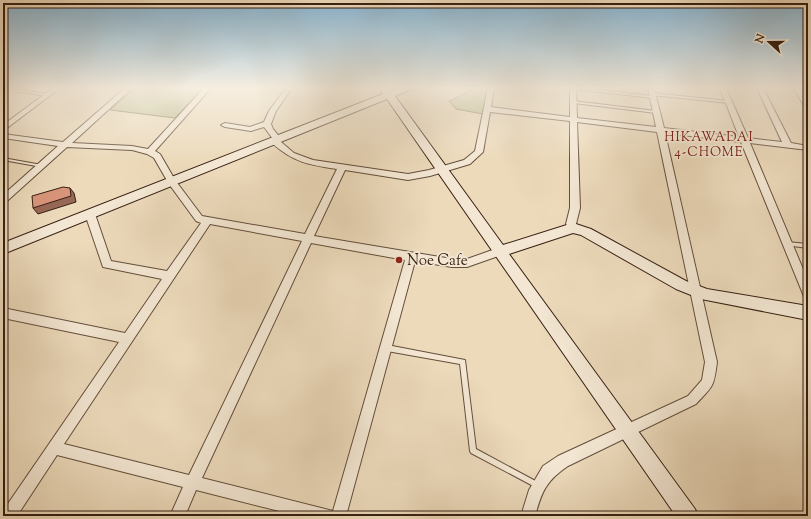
<svg xmlns="http://www.w3.org/2000/svg" width="811" height="519" font-family="'Sorts Mill Goudy',serif">
<style>
.green{fill:#bbbe8e;stroke:#796e50}
.lines{fill:none;stroke-linecap:round;stroke-linejoin:round}
.lane-casing{stroke:#644e3c;stroke-width:2}
.street-casing{stroke:#644e3c;stroke-width:2}
.secondary-casing{stroke:#371f12;stroke-width:2}
.lane{fill:#f3e7d3;fill-rule:evenodd}
.street{fill:#f3e7d3;fill-rule:evenodd}
.secondary{fill:#f3e7d3;fill-rule:evenodd}
.shaded-wall{fill:#986856;stroke:#371f12}
.building{fill:#d9957b;stroke:#371f12}
.poi-dot{fill:#8f2418;stroke:#f3e7d3;stroke-width:1.5}
.labels{text-anchor:middle;stroke-width:3.5;stroke-linejoin:round;paint-order:stroke}
.far-neighbourhood-label{font-size:13px;letter-spacing:1px;fill:#7a1f14;stroke:#f3e7d3}
.poi-label{font-size:15px;fill:#371f12;stroke:#f3e7d3;text-anchor:start}
</style>
<rect width="100%" height="100%" fill="#ecdabb"/>
<filter id="stains"><feTurbulence type="fractalNoise" baseFrequency=".005" numOctaves="4"/><feColorMatrix values="0 0 0 0 .2 0 0 0 0 .09 0 0 0 0 .02 0 0 0 .5 -.17"/></filter>
<radialGradient id="worn" r=".72"><stop offset=".6" stop-color="#630" stop-opacity="0"/><stop offset="1" stop-color="#630" stop-opacity=".3"/></radialGradient>
<!-- green -->
<path class="green" d="M 135,88 L 203,88 L 175,118 L 110,110 Z
M 477,88 L 488,88 L 483,114 L 456,109 L 449,101 Z"/>
<g class="lines">
<!-- lane casing -->
<g class="lane-casing">
<path id="lane" d="M 571,88 L 580,88 L 653,96 L 655,97 L 653,98 L 573,89 Z
M 13,89 L 47,94 L 49,95 L 47,96 L 14,91 L 12,90 Z
M 651,93 L 729,101 L 731,102 L 729,103 L 652,95 L 650,94 Z
M 573,101 L 656,111 L 658,112 L 656,113 L 574,103 L 572,102 Z
M 3,158 L 42,165 L 44,166 L 42,167 L 3,160 Z
M 787,242 L 808,244 L 808,248 L 785,245 L 785,244 Z
M 387,345 L 465,360 L 476,449 L 541,484 L 543,486 L 539,490 L 537,488 L 471,453 L 470,451 L 460,364 L 387,351 L 385,350 L 384,348 L 385,346 Z"/>
</g>
<!-- street casing -->
<g class="street-casing">
<path id="street" d="M 53,88 L 60,88 L 3,131 L 3,125 Z
M 125,88 L 132,88 L 72,143 L 132,146 L 148,149 L 204,88 L 211,88 L 155,151 L 160,154 L 175,180 L 202,216 L 305,234 L 337,169 C 309,165 293,162 272,143 L 271,141 L 273,139 L 264,127 L 251,131 L 225,127 L 221,125 L 225,123 L 250,127 L 264,122 L 269,111 L 286,88 L 292,88 L 276,111 L 271,124 L 273,129 L 282,140 L 281,142 L 294,153 L 313,160 L 408,174 L 429,170 L 464,160 L 475,151 L 488,88 L 494,88 L 491,107 L 570,117 L 570,88 L 576,88 L 577,118 L 656,127 L 648,88 L 654,88 L 664,128 L 739,137 L 720,88 L 726,88 L 748,138 L 782,142 L 757,88 L 763,88 L 791,143 L 808,146 L 808,150 L 750,143 L 808,281 L 808,298 L 804,297 L 803,294 L 741,142 L 665,133 L 717,362 C 714,387 713,386 696,404 L 568,466 C 546,481 542,491 535,516 L 521,516 L 529,490 L 543,466 L 558,456 L 688,396 L 702,380 L 705,362 L 657,132 L 577,122 L 580,208 L 576,224 L 578,228 L 573,231 L 570,230 L 566,224 L 570,208 L 570,121 L 490,112 L 483,152 L 470,164 L 430,176 L 408,180 L 345,170 L 314,236 L 452,259 L 467,259 L 501,247 L 504,248 L 506,251 L 504,254 L 467,267 L 452,267 L 415,261 L 346,516 L 299,516 L 196,490 L 185,516 L 170,516 L 183,487 L 57,455 L 17,516 L 3,516 L 3,511 L 119,342 L 3,318 L 3,308 L 125,333 L 162,279 L 103,267 L 85,214 L 87,212 L 90,211 L 95,214 L 111,261 L 167,271 L 201,223 L 196,221 L 169,184 L 154,158 L 147,154 L 132,150 L 67,147 L 6,202 L 3,203 L 3,195 L 58,146 L 3,138 L 3,134 L 63,142 ZM 210,224 L 302,241 L 189,475 L 64,444 ZM 311,243 L 405,260 L 333,511 L 202,478 Z
M 794,88 L 800,88 L 808,100 L 808,108 L 805,108 Z"/>
</g>
<!-- secondary casing -->
<g class="secondary-casing">
<path id="secondary" d="M 379,88 L 389,88 L 391,91 L 399,88 L 412,88 L 410,90 L 395,96 L 503,245 L 573,223 L 591,229 L 686,281 L 707,289 L 808,306 L 808,320 L 701,299 L 676,289 L 581,235 L 573,233 L 509,254 L 695,509 L 698,516 L 676,516 L 387,99 L 3,254 L 3,243 L 383,94 Z"/>
</g>
<!-- lane -->
<use href="#lane" class="lane"/>
<!-- street -->
<use href="#street" class="street"/>
<!-- secondary -->
<use href="#secondary" class="secondary"/>
</g>
<!-- shaded-wall -->
<path class="shaded-wall" d="M 70,188 L 74,193 L 76,202 L 38,214 L 33,208 Z"/>
<!-- building -->
<path class="building" d="M 63,187 L 70,188 L 71,196 L 33,208 L 32,196 Z"/>
<!-- sky -->
<linearGradient id="sky" x2="0" y2="1"><stop stop-color="#88b6d3"/><stop offset="0.55" stop-color="#f6eee0"/><stop offset="1" stop-color="#f6eee0" stop-opacity="0"/></linearGradient>
<rect width="811" height="160" fill="url(#sky)"/>
<!-- markers -->
<circle class="poi-dot" cx="399" cy="260" r="4"/>
<g class="labels">
<!-- far-neighbourhood labels -->
<g class="far-neighbourhood-label">
<text x="709" y="141">HIKAWADAI<tspan x="709" dy="15">4-CHOME</tspan></text>
</g>
<!-- poi labels -->
<g class="poi-label">
<text x="407" y="265">Noe Cafe</text>
</g>
</g>
<!-- margin -->
<rect width="811" height="519" fill="none" stroke="#ecdabb" stroke-width="16"/>
<rect x="4" y="4" width="803" height="511" fill="none" stroke="#371f12" stroke-width="2"/>
<rect x="8" y="8" width="795" height="503" fill="none" stroke="#371f12"/>
<!-- north arrow -->
<g transform="translate(769 42) rotate(291)" stroke="#f3e7d3" stroke-width="3" paint-order="stroke">
<path d="M0-3L7 15L0 10L-7 15Z" fill="#371f12"/>
<text y="-6" font-size="11" font-weight="bold" text-anchor="middle" fill="#371f12">N</text>
</g>
<rect width="100%" height="100%" filter="url(#stains)"/>
<rect width="100%" height="100%" fill="url(#worn)"/>
</svg>
